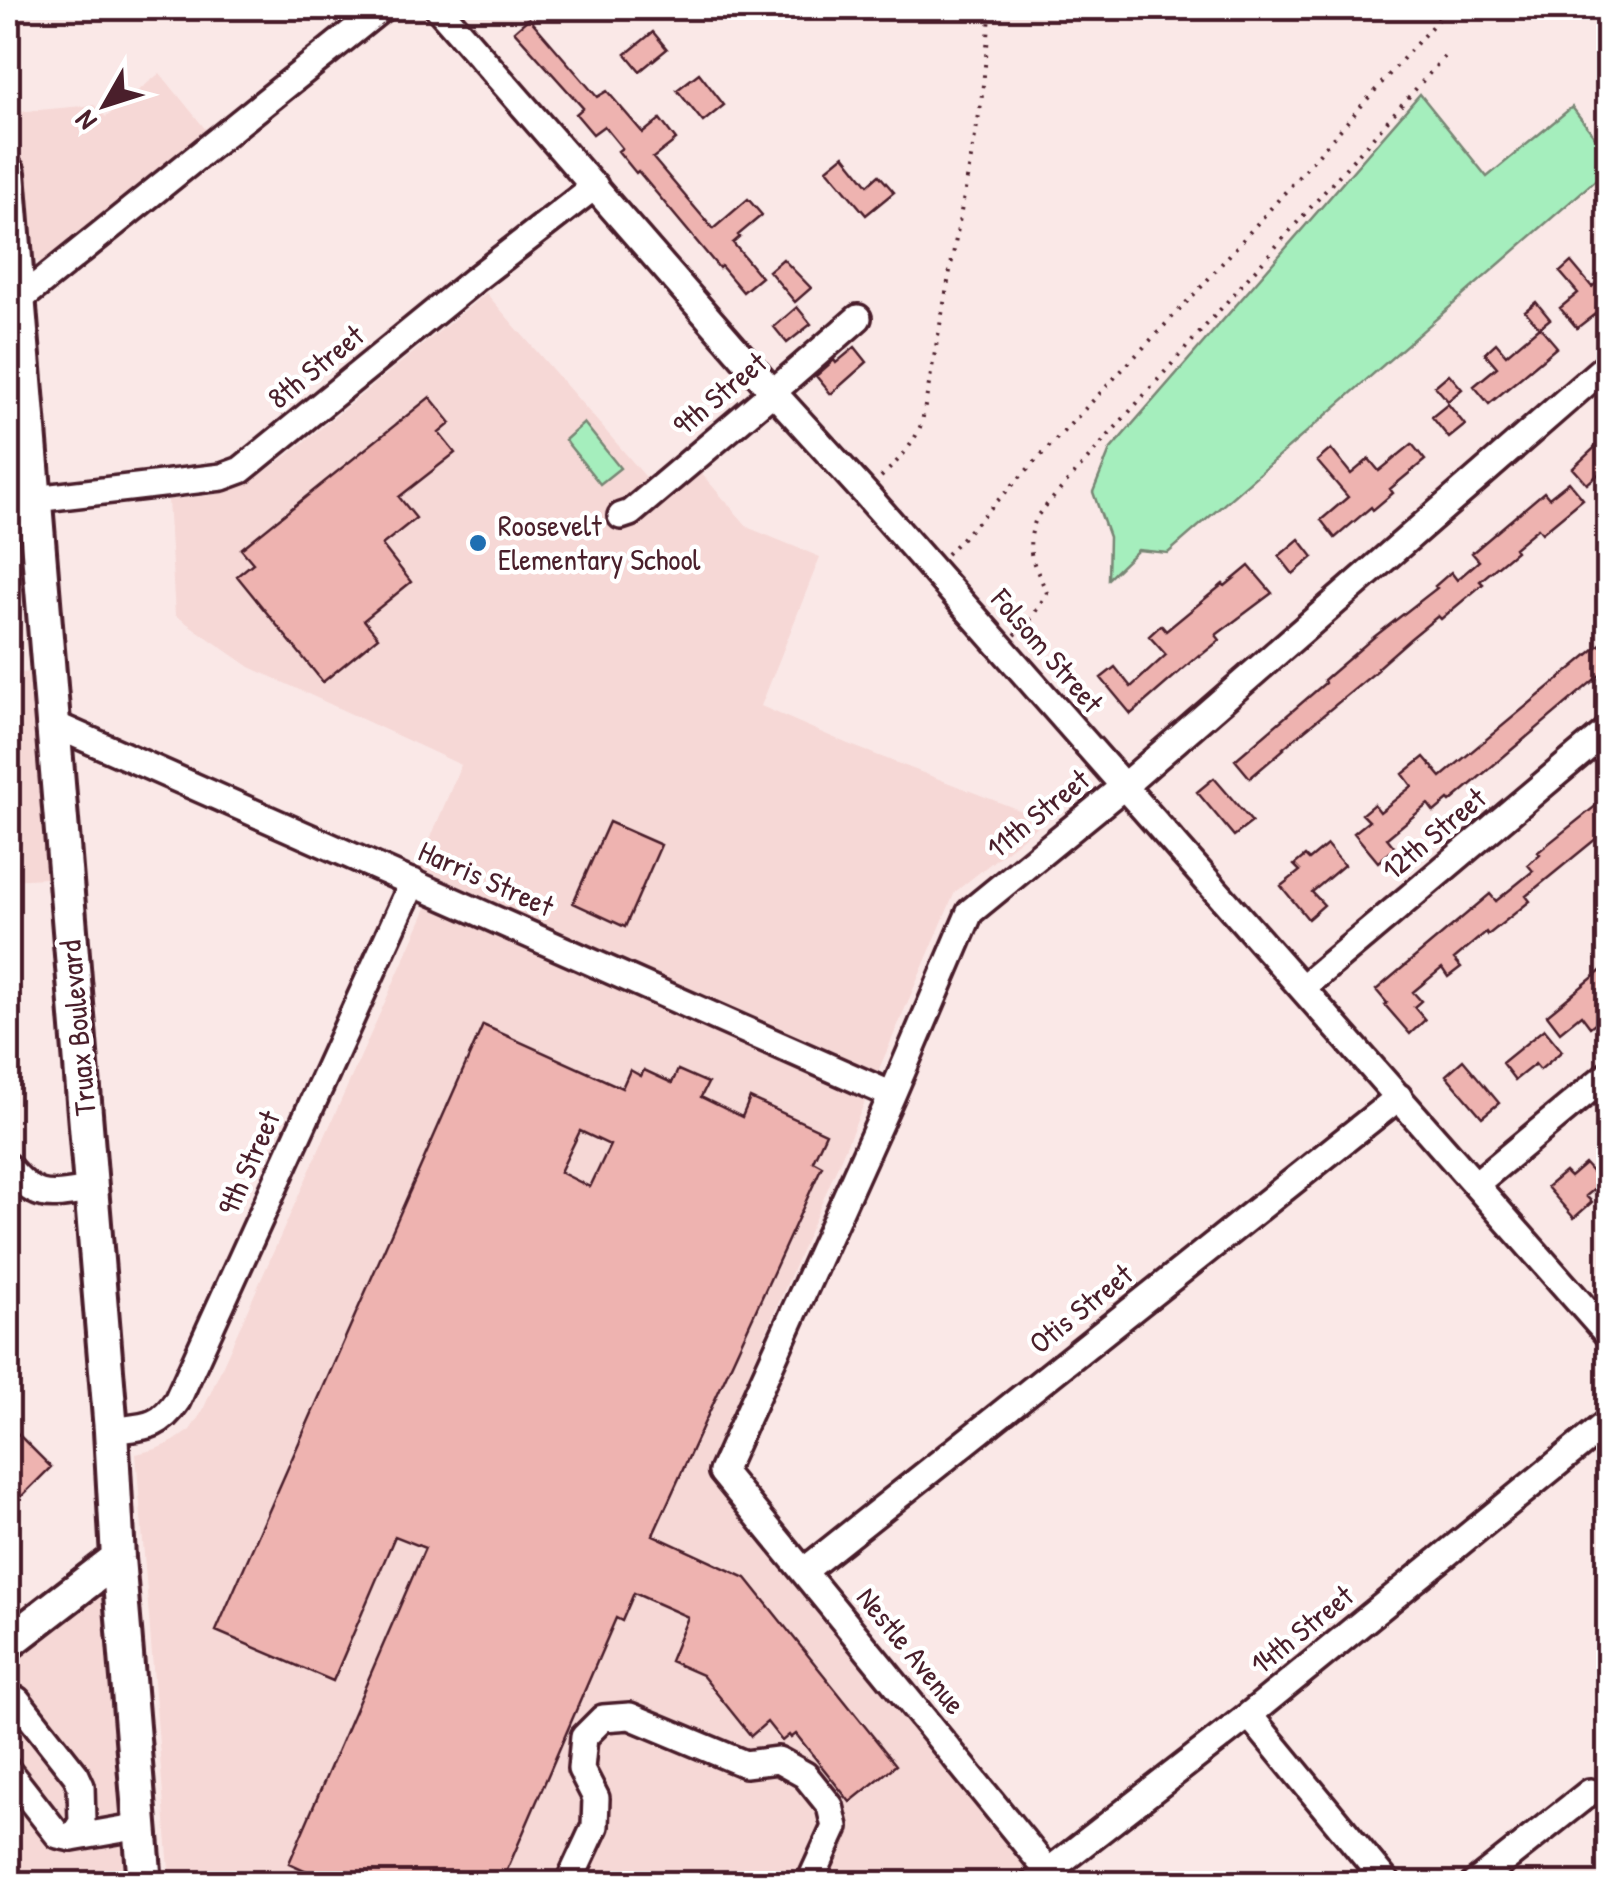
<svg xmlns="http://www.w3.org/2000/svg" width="1616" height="1891" font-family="'Patrick Hand',sans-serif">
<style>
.built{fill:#f6d8d6}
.green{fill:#a5eebd;stroke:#788674;stroke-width:2.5}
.building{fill:#eeb3b0;stroke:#4a1f2b;stroke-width:2.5;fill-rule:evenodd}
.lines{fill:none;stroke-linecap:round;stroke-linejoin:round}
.minor-casing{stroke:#4a1f2b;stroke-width:32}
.major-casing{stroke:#4a1f2b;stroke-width:40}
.path{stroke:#4a1f2b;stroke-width:4;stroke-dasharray:2.5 8;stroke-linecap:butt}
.minor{stroke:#fff;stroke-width:25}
.major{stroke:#fff;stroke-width:32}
.poi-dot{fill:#1f6fb2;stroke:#fff;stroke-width:4}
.labels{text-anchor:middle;stroke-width:9;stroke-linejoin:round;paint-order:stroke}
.street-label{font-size:30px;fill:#4a1f2b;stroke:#fff}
.poi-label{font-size:30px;fill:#4a1f2b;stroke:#fff;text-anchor:start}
</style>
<rect width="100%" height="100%" fill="#fae8e7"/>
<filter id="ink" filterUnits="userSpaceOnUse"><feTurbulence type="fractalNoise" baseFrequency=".01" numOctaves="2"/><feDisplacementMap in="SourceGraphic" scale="20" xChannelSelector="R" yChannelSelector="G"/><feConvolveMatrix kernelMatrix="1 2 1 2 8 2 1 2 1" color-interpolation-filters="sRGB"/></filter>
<g filter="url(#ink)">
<!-- built -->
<path class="built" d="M 160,73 L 207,131 L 52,258 L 44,263 L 38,262 L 30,256 L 27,247 L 17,112 L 94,105 L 106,117 Z
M 486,293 L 658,491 L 693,464 L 749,528 L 820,557 L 761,706 L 848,744 L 1045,820 L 955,892 L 705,1475 L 1026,1867 L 1005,1884 L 170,1883 L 136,1454 L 156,1449 L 174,1441 L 190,1430 L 202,1412 L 426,910 L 417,871 L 461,765 L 250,667 L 175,615 L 168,500 L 213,495 L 249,483 L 288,455 Z
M 32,672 L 47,878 L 8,880 L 8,674 Z
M 109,1582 L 130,1883 L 8,1884 L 8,1658 Z"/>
<!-- green -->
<path class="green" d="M 1420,94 L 1487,177 L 1572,107 L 1608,154 L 1608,169 L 1168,553 L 1138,550 L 1108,579 L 1109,537 L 1093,492 L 1110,450 Z
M 584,423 L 620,468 L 600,484 L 565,440 Z"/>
<!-- building -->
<path class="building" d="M 529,18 L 597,97 L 607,91 L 643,133 L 660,119 L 676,140 L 653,158 L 713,229 L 748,199 L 762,215 L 738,235 L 740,237 L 733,243 L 761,277 L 743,292 L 721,266 L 719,268 L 638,171 L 636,173 L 618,151 L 622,148 L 604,126 L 593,134 L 576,114 L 583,108 L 514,31 Z
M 653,32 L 667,49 L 640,71 L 626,54 Z
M 699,73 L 724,105 L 703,122 L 677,90 Z
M 844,155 L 868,185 L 879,175 L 894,192 L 866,215 L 827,169 Z
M 783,259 L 811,288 L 795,302 L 769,271 Z
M 1571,262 L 1592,287 L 1608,273 L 1608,304 L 1577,328 L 1560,308 L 1578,293 L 1560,272 Z
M 1536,302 L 1550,319 L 1540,327 L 1557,347 L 1489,404 L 1474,386 L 1497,367 L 1485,353 L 1496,343 L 1506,355 L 1539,327 L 1525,311 Z
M 797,307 L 811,324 L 787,343 L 774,327 Z
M 855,347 L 867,362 L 831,394 L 816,376 L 834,360 L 836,363 Z
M 1449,374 L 1462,389 L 1448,401 L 1435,386 Z
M 430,397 L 451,423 L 439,433 L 455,453 L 399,497 L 416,518 L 382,545 L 411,582 L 364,620 L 378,637 L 323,682 L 237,576 L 253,563 L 241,549 Z
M 1448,404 L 1465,425 L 1449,438 L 1432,417 Z
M 1608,435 L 1608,466 L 1587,484 L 1573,468 Z
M 1412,444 L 1425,460 L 1390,489 L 1393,493 L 1373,510 L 1371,507 L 1335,538 L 1321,520 L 1348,497 L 1317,461 L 1331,449 L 1351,474 L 1369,459 L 1379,471 Z
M 1569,482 L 1583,499 L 1542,533 L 1538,528 L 1514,548 L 1516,551 L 1480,581 L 1483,584 L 1441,619 L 1438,616 L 1410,639 L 1377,668 L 1378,670 L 1283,748 L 1284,749 L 1250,778 L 1235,760 L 1325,683 L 1324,680 L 1374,637 L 1437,588 L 1435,586 L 1451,572 L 1457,580 L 1479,561 L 1472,553 L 1544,492 L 1549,498 Z
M 1299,539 L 1313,557 L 1293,574 L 1279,556 Z
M 1249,566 L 1272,593 L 1216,635 L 1220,640 L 1200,656 L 1199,655 L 1131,714 L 1101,678 L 1115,667 L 1131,687 L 1166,655 L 1149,636 L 1161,625 L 1166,631 L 1223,584 L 1225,586 Z
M 1608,638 L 1608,684 L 1601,674 L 1450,802 L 1448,800 L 1434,812 L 1428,804 L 1387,838 L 1395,848 L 1378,862 L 1354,833 L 1369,821 L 1362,814 L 1374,804 L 1380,812 L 1412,786 L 1403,774 L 1424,757 L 1441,777 Z
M 1214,778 L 1252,822 L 1234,836 L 1197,792 Z
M 1608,800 L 1608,851 L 1597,838 L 1526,896 L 1530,901 L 1488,935 L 1486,932 L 1454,959 L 1461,967 L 1448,977 L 1442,968 L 1413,992 L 1421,1001 L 1414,1007 L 1425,1020 L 1410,1034 L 1385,1005 L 1387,1003 L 1376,990 L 1490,894 L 1496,901 L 1533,871 L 1528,865 L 1540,854 L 1538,852 L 1598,804 L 1600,807 Z
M 609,822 L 661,845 L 625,927 L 573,903 Z
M 1327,845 L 1344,865 L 1312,892 L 1324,905 L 1308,919 L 1281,886 L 1300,871 L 1294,865 L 1305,856 L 1309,860 Z
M 1608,965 L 1608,1013 L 1590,1027 L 1581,1015 L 1560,1032 L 1547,1015 Z
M 483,1025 L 622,1088 L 630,1070 L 641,1076 L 644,1070 L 672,1083 L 678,1070 L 708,1083 L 701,1097 L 742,1117 L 750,1098 L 826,1133 L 813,1161 L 822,1166 L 653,1535 L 746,1578 L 896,1765 L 850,1802 L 796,1734 L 791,1738 L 789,1735 L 782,1741 L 767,1722 L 751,1736 L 702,1675 L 670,1661 L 688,1617 L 634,1593 L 622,1621 L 616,1618 L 501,1884 L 335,1884 L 289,1863 L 425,1548 L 395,1536 L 333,1681 L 216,1631 ZM 580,1131 L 610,1145 L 590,1187 L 560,1172 Z
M 1544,1029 L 1562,1051 L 1540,1070 L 1535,1064 L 1515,1080 L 1502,1063 Z
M 1463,1060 L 1499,1103 L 1482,1117 L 1446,1075 Z
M 1585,1164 L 1602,1183 L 1586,1196 L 1592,1202 L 1574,1218 L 1547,1187 L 1565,1172 L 1570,1177 Z
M 17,1433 L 51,1467 L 8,1510 L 8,1443 Z"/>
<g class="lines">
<!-- minor casing -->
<g class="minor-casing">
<path id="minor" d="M 438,8 L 773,392 L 865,493 L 1608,1335
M 8,309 L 382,8
M 35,499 L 222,477 L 241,470 L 474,280 L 595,186
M 621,516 L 630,513 L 773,392 L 858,318
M 53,724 L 892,1095
M 1302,988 L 1608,730
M 8,1167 C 38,1202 47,1196 91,1190
M 1477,1183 L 1608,1074
M 111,1431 C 142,1426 158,1430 177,1401 L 413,882
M 804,1571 L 1399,1097
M 8,1701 L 17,1700 L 76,1775 L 81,1786 L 82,1822 L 72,1838
M 1249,1715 L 1388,1884
M 8,1771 L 58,1835 L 72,1838 L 141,1826
M 1048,1871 L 722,1472 L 892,1095 L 970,912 L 1124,786 L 1608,364
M 568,1884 L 595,1826 L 596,1798 L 581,1769 L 584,1737 L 603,1718 L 630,1716 L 745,1764 L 778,1760 L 805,1775 L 830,1806 L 835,1827 L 809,1884
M 1032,1884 L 1249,1715 L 1608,1422
M 1474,1884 L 1590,1792"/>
</g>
<!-- major casing -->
<g class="major-casing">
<path id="major" d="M 8,173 L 111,1431 L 118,1558 L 145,1884
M 8,1643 L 118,1558"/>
</g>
<!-- path -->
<path class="path" d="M 881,477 C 900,459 913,446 922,422 L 981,104 L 991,8
M 947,554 L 1202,286 L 1448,8
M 1015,635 L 1031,619 L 1047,593 C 1033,560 1023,552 1037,516 L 1444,57"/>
<!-- minor -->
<use href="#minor" class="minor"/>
<!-- major -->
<use href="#major" class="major"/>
</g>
</g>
<!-- markers -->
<circle class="poi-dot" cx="478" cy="543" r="10"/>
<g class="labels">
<!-- street labels -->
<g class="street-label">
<text transform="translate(316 367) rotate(-39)" y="10">8th Street</text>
<text transform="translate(720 394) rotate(-40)" y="10">9th Street</text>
<text transform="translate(1047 651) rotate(49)" y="10">Folsom Street</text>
<text transform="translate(1038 814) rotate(-39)" y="10">11th Street</text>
<text transform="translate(1434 834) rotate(-40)" y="10">12th Street</text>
<text transform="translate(486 879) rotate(24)" y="10">Harris Street</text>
<text transform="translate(78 1028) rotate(-95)" y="10">Truax Boulevard</text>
<text transform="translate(249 1163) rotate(-66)" y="10">9th Street</text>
<text transform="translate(1081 1309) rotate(-39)" y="10">Otis Street</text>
<text transform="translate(1302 1630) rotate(-39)" y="10">14th Street</text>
<text transform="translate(911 1651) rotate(51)" y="10">Nestle Avenue</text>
</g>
<!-- poi labels -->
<g class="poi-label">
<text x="498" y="536">Roosevelt<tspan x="498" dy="34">Elementary School</tspan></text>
</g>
</g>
<!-- margin -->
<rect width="1616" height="1891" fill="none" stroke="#fff" stroke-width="40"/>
<rect x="20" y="20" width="1576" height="1851" fill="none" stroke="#4a1f2b" stroke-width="4" filter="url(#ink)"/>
<!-- north arrow -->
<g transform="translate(105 105) rotate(231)" stroke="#ffffff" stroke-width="8" paint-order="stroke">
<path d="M0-8L18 38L0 25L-18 38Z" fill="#4a1f2b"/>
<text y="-15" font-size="28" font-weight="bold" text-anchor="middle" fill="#4a1f2b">N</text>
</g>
</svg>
